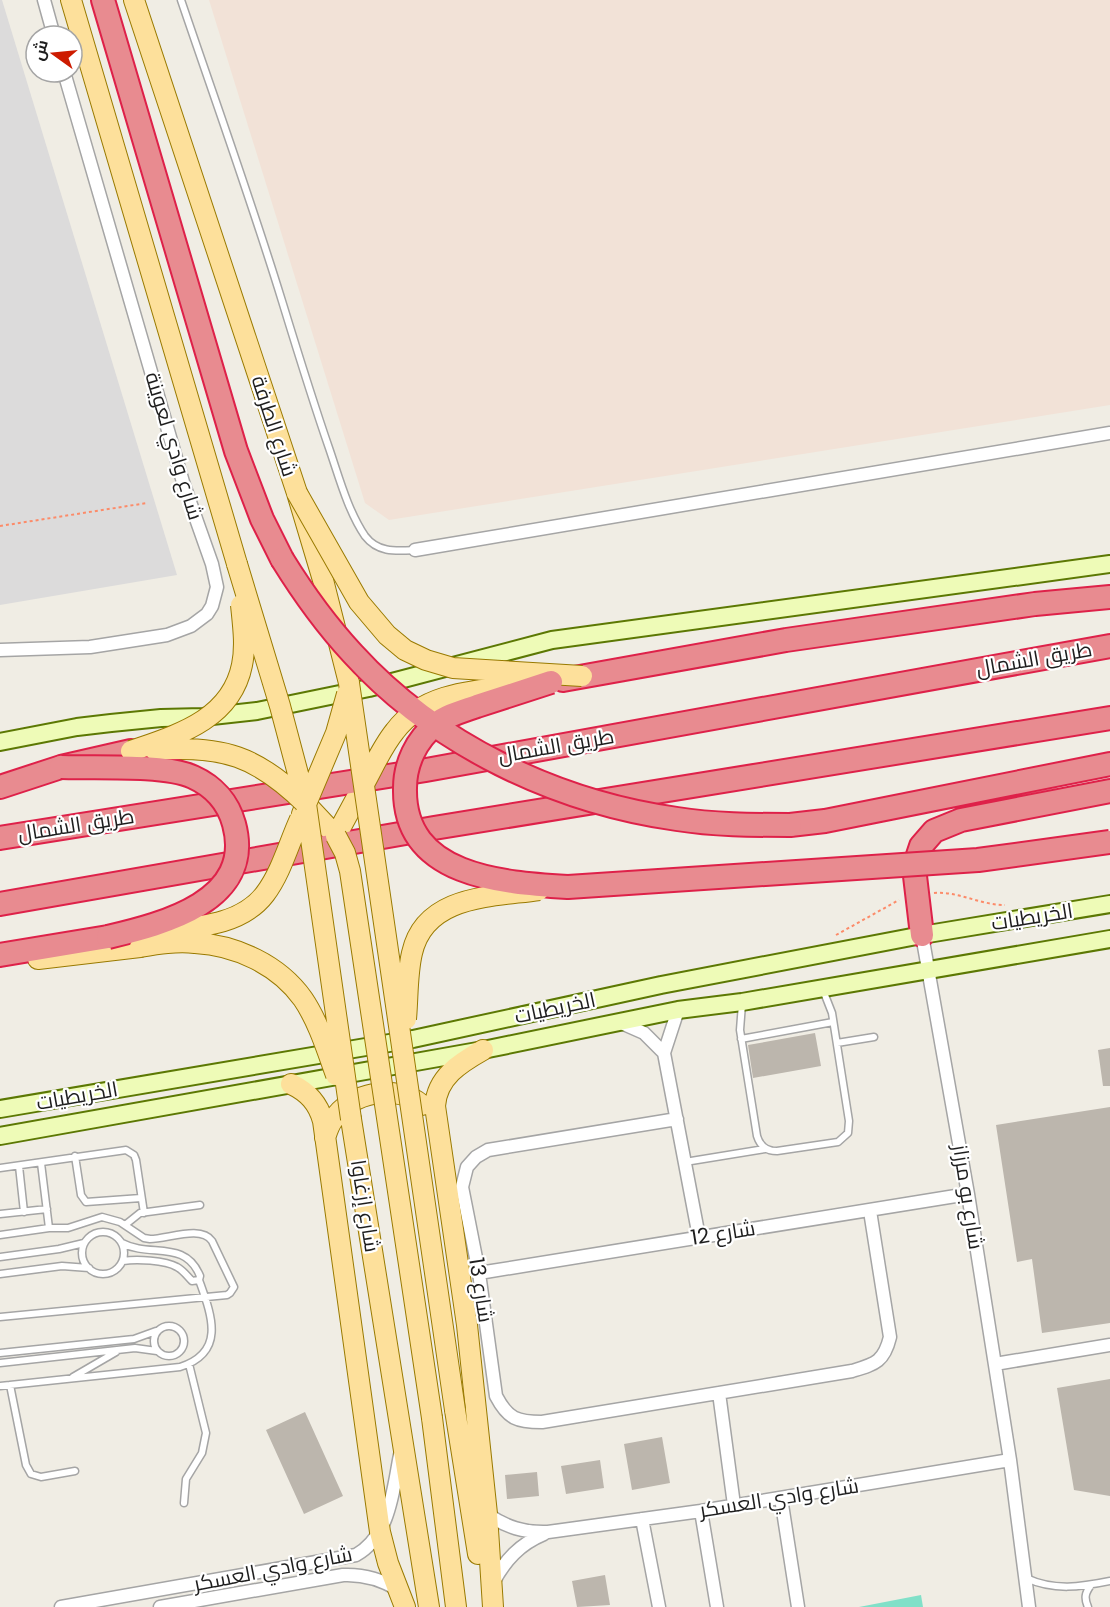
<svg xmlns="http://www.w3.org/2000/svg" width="1110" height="1607" font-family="Poppins,Cairo,sans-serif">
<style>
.residential{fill:#dcdbdb}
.military{fill:#f2e2d7}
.pitch{fill:#81e0c8}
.building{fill:#bcb6ad}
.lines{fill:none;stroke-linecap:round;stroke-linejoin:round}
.lane-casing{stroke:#a5a5a5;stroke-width:9}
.street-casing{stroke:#a5a5a5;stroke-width:15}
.secondary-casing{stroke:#5c7803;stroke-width:20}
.primary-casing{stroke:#997a00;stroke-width:22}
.highway-casing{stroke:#de2149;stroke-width:26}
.path{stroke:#fc8b69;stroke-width:2;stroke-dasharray:3 3;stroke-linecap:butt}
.lane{stroke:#fff;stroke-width:6}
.street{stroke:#fff;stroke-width:12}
.secondary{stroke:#eefbb7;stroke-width:16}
.primary{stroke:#fde09b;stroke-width:20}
.highway{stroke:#e88b90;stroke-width:22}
.primary-bridge-casing{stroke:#997a00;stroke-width:22;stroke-linecap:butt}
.highway-bridge-casing{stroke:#de2149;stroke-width:26;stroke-linecap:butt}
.primary-bridge{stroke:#fde09b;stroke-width:20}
.highway-bridge{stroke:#e88b90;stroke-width:22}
.labels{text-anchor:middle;stroke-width:4.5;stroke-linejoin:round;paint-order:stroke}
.street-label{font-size:21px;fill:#1e1e1e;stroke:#fff}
</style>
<rect width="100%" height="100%" fill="#f0ede4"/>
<!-- residential -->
<path class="residential" d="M 0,0 L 2,0 L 177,575 L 0,605 Z"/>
<!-- military -->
<path class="military" d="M 209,0 L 1110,0 L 1110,405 L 389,520 L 365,503 Z"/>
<!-- pitch -->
<path class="pitch" d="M 921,1595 L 923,1607 L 859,1607 Z"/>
<!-- building -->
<path class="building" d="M 815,1033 L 821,1066 L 753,1078 L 748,1045 Z
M 1110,1048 L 1110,1086 L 1103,1086 L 1098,1050 Z
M 1110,1107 L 1110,1323 L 1042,1333 L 1032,1259 L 1017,1262 L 996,1125 Z
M 1110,1379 L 1110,1496 L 1074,1490 L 1057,1388 Z
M 305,1412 L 343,1496 L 304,1514 L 266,1430 Z
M 662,1437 L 670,1483 L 632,1490 L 624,1444 Z
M 600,1460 L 604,1488 L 566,1494 L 561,1466 Z
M 537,1472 L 539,1496 L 507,1499 L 505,1475 Z
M 605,1575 L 610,1605 L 577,1607 L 572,1581 Z"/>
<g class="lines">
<!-- lane casing -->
<g class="lane-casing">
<path id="lane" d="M 181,0 C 215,100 251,200 282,301 C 297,350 312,399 329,448 C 339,477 348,511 365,536 C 378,553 396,551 415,550
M 742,1004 L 740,1030 L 757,1136 C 760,1146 766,1151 777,1151 L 838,1142 L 848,1133 L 849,1121 L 832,1013 L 823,990
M 741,1039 L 833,1022
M 837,1043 L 874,1037
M 75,1156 L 81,1195 L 86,1202 L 141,1198
M 685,1162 L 765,1149
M 41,1163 L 49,1228
M 19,1166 L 24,1212
M 0,1168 L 126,1150 L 134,1155 L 136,1160 L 144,1213
M 0,1214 L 47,1209
M 125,1225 L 140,1213 L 200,1205
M82 1253a21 21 0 1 1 42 0a21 21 0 1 1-42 0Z
M 0,1235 L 49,1228 L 68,1228 L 102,1217 L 120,1222 L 144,1238 L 150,1239 C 168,1239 201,1225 212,1241 L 234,1287 L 230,1293 L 227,1295 L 0,1317
M 122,1243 C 150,1258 185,1239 200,1276 L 199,1280 L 192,1281 C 187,1276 183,1270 177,1267 C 165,1260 136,1259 123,1261
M 0,1257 L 59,1249 L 84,1243
M 0,1274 L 62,1266 L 89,1268
M154 1341a15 15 0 1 1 30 0a15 15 0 1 1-30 0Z
M 0,1353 L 134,1339 L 156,1331
M 0,1363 L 135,1348 L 157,1351
M 73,1377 L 116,1352
M 10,1385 L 26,1465 L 31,1474 L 41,1477 L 75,1471
M 0,1386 L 180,1367 C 227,1352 211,1314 199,1280
M 184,1503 L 186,1479 L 202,1453 L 206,1433 L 189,1364
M 1026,1578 C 1054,1591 1081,1587 1110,1581
M 1088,1607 C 1084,1598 1085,1593 1091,1585"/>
</g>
<!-- street casing -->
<g class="street-casing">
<path id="street" d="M 44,0 L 54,36
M 415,550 L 1110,433
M 0,650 L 90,647 L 167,635 L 191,626 L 207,614 L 212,606 L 217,587 L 212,564 L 183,482 L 64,72
M 922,935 L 968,1194 L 1010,1460 L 1029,1607
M 678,1010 L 664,1053 L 699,1237
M 619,1022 L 644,1033 L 664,1053
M 677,1119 L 488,1150 L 476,1157 L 467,1167 L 462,1187 L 479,1273 L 496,1396 C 508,1419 517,1422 542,1422 L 852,1371 C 875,1364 884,1362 890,1337 L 870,1211
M 479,1273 L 968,1194
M 995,1364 L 1110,1345
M 719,1393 L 734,1505
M 781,1498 L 798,1607
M 701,1511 L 717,1607
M 487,1514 C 506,1527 524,1533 548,1532 L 701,1511 L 1010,1460
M 642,1519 L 659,1607
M 493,1583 C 505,1560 520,1544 544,1534
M 61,1607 L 356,1555 C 390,1536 393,1490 400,1455
M 160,1607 L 343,1575 C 364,1574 381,1579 399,1590"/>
</g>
<!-- secondary casing -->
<g class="secondary-casing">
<path id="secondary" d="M 0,742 L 77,727 L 111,723 L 161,718 L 203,717 L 257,711 L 369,688 L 552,640 L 1110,564
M 0,1109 L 413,1039 L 661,985 L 922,935 L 1110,904
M 0,1136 L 483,1050 L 678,1010 L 742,1002 L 1110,939"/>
</g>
<!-- primary casing -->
<g class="primary-casing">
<path id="primary" d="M 71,0 L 237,564
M 134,0 L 297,493 L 323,580 L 349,683
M 302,814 L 306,804 L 336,836 L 364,784
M 38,959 L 140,947
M 483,1050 C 460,1063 437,1077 435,1106 L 467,1325 L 487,1514 L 493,1607
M 291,1084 C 308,1092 318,1103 323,1121 L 380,1532 L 388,1563 L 405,1607
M 351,1119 L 429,1607
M 325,1138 C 327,1132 329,1125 333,1120 C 350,1092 397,1083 422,1105
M 455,1410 L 478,1554
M 432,1418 L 456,1607"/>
</g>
<!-- highway casing -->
<g class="highway-casing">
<path id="highway" d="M 103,0 L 236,451 L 262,519 L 282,559
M 563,680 L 786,640 L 1035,604 L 1110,597
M 0,787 L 61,767 L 131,751
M 790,825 L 825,821 L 1110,764
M 0,838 L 426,770 L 1110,646
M 0,904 L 434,828 L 1110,718
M 922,935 L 915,876 L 915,864 L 921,846 L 934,831 L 961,820 L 1110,791
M 0,955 L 108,937"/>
</g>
<!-- path -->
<path class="path" d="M 0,526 L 147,503
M 934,893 C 958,891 980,905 1005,905
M 836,935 L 899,900"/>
<!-- lane -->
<use href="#lane" class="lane"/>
<!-- street -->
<use href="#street" class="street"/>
<!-- secondary -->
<use href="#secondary" class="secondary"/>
<!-- primary -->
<use href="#primary" class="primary"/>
<!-- highway -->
<use href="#highway" class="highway"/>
<!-- primary-bridge casing -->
<g class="primary-bridge-casing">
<path id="primary-bridge" d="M 297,493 L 359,602 L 387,635 L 405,650 L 426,660 L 453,668 L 582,676
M 237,564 L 280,706 L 306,804 L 351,1119
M 349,683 L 455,1410
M 155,750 C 223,745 257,756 306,804
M 131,751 C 177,735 231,720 242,665 C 246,646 243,625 241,605
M 364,784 C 374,766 382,747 395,731 C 424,692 474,691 519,686
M 306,804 L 336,733 L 347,694
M 336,836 L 345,853 L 350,871 L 432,1418
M 155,932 C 192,927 240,927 265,894 C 281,873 289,843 300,819
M 140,947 C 158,944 176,941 195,943 C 236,945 279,965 303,999 C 318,1021 327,1050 336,1075
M 406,1019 C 408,997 407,974 412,953 C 425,895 491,897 539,890"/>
</g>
<!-- highway-bridge casing -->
<g class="highway-bridge-casing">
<path id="highway-bridge" d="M 282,559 C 303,593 326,625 353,654 C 436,745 556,802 677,819 C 714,825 752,825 790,825
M 551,682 C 527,690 502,698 477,706 C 463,711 447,715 436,724 C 416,740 405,764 405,788 C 403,877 503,883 568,887 L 978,860 L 1110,842
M 61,767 C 94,768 165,764 193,777 C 213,786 228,802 234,824 C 255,901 163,924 108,937"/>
</g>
<!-- primary-bridge -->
<use href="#primary-bridge" class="primary-bridge"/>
<!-- highway-bridge -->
<use href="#highway-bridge" class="highway-bridge"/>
</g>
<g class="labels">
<!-- street labels -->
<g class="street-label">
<text transform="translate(274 426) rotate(72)" y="7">شارع الطرفة</text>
<text transform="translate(174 446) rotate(73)" y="7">شارع وادي لعوينة</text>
<text transform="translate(1034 659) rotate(-10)" y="7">طريق الشمال</text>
<text transform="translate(556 746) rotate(-10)" y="7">طريق الشمال</text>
<text transform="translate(76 825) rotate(-9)" y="7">طريق الشمال</text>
<text transform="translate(1032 917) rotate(-9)" y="7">الخريطيات</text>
<text transform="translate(555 1008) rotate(-12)" y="7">الخريطيات</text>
<text transform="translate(77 1096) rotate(-10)" y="7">الخريطيات</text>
<text transform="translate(968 1197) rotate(81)" y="7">شارع بو مرزاز</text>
<text transform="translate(365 1206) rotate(81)" y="7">شارع إزغاوا</text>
<text transform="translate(723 1233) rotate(-9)" y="7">شارع 12</text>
<text transform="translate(481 1290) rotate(81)" y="7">شارع 13</text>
<text transform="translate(779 1498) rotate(-9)" y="7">شارع وادي العسكر</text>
<text transform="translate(273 1569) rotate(-11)" y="7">شارع وادي العسكر</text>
</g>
</g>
<!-- north arrow -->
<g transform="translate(54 54) rotate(285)"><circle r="28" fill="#ffffff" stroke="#a5a5a5" stroke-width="1.5"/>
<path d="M0-4.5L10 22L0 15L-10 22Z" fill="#cd1b00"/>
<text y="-9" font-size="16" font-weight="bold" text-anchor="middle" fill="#1e1e1e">ش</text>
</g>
</svg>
